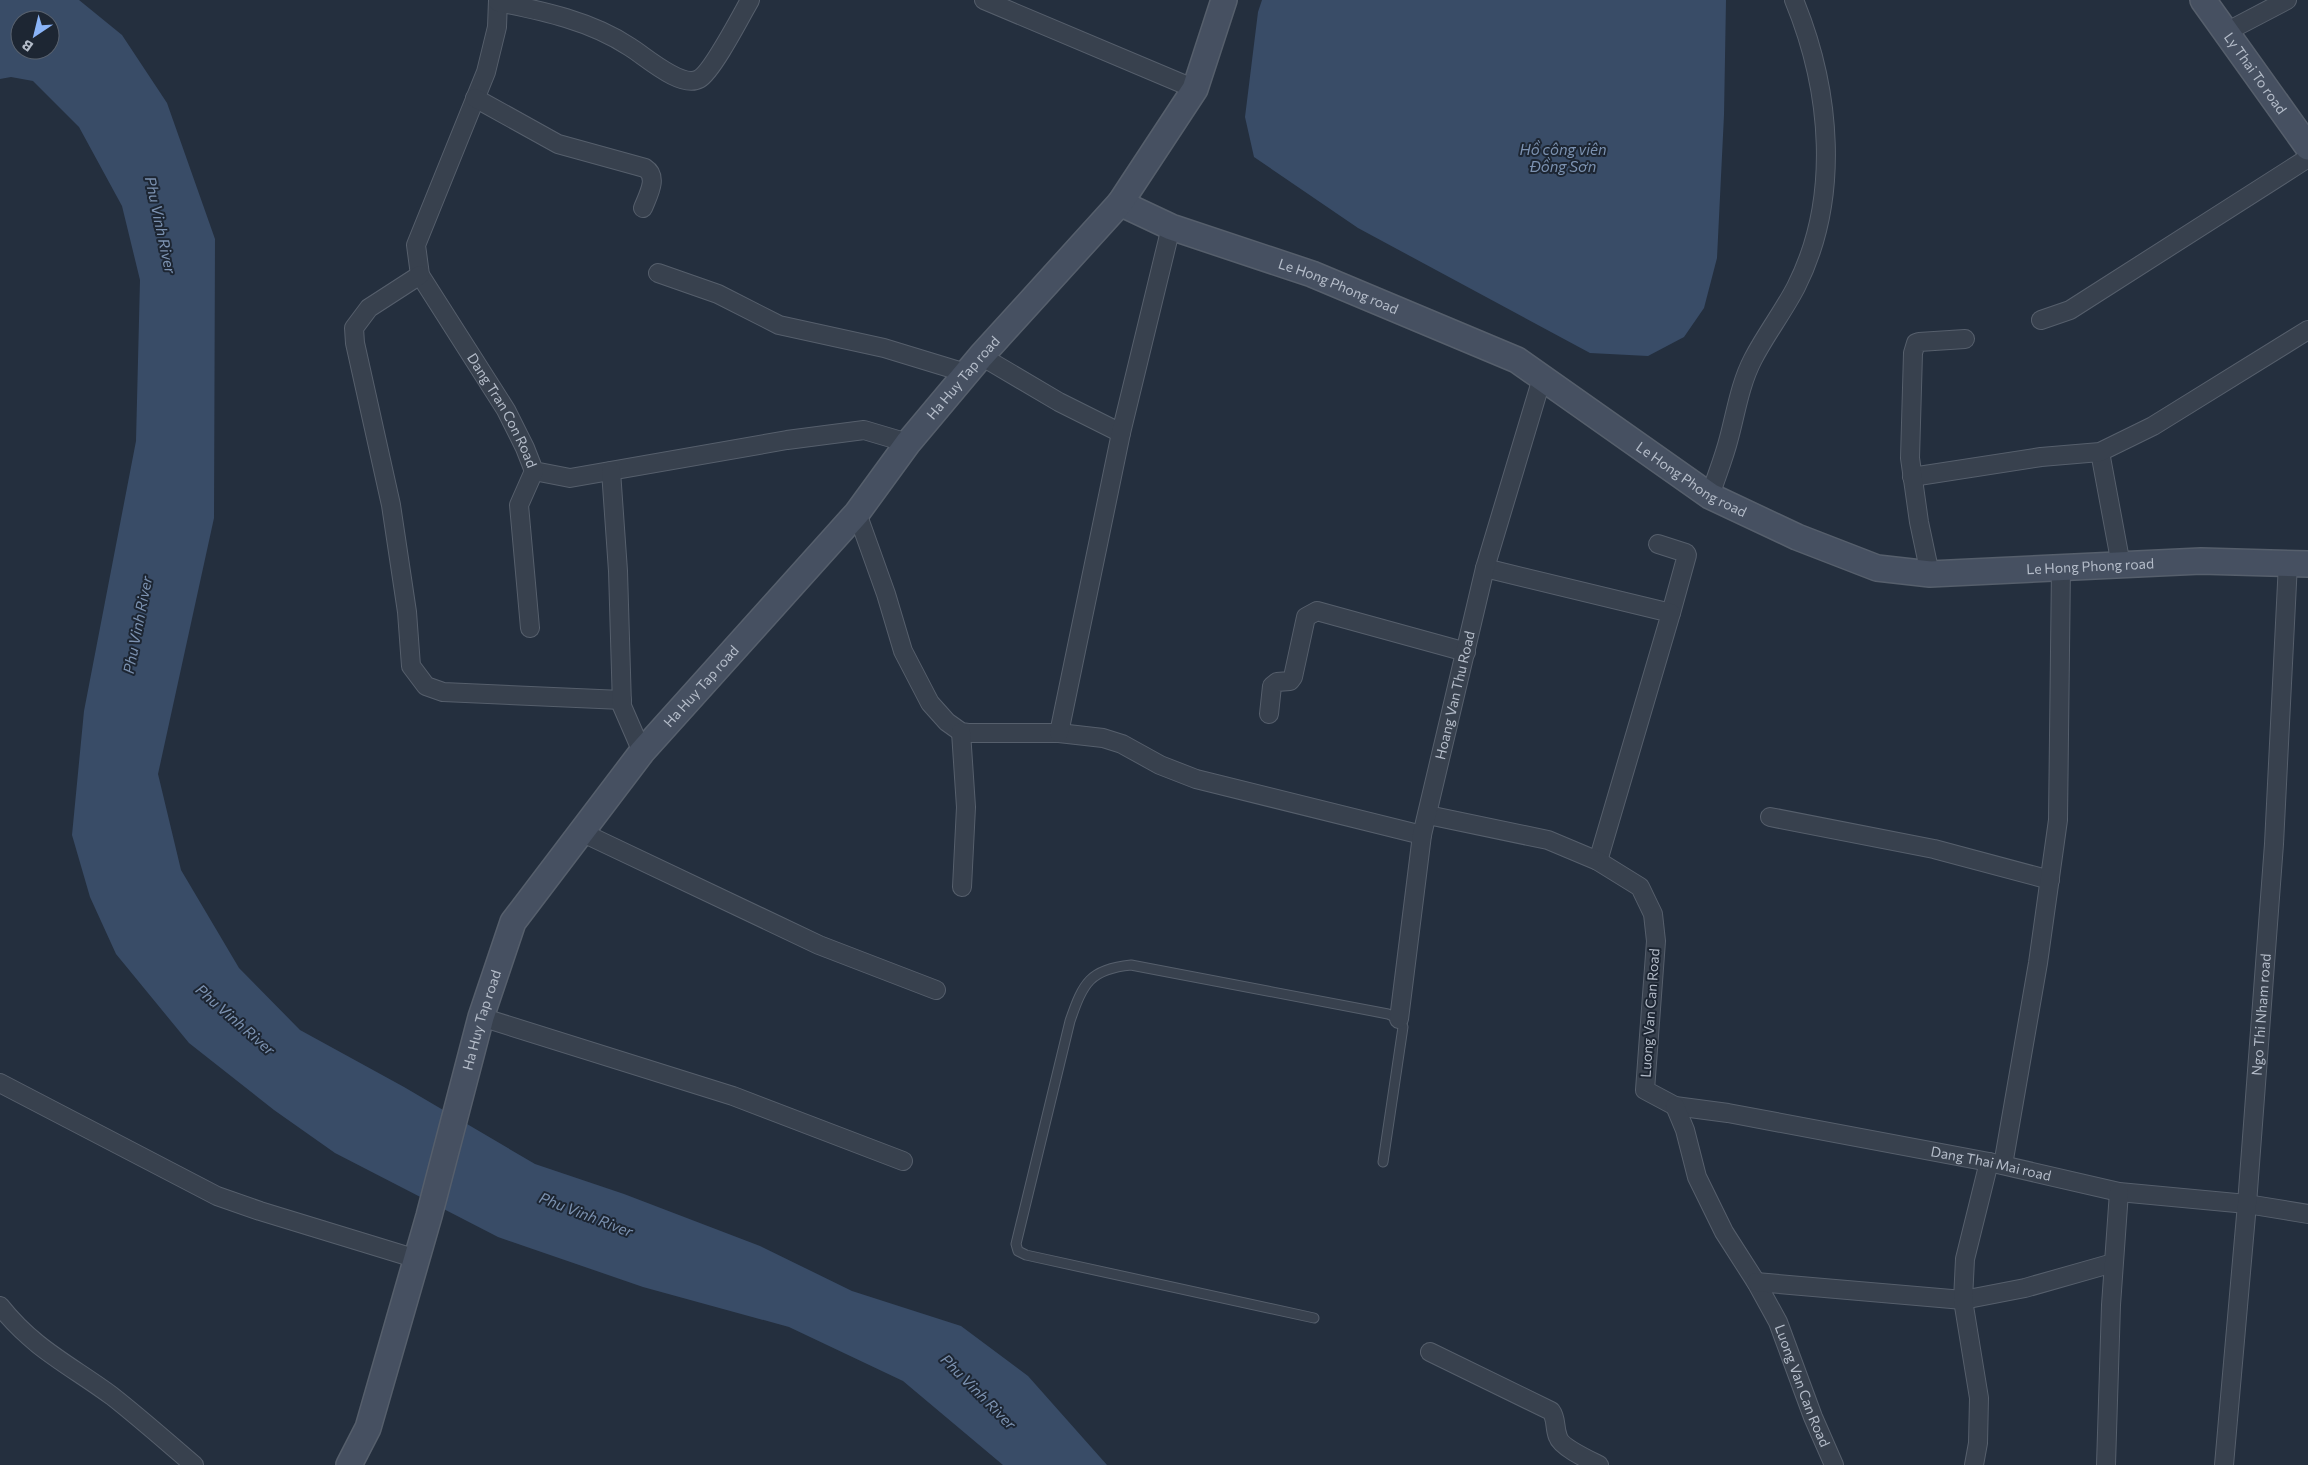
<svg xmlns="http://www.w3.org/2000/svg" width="2308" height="1465" font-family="Commissioner,sans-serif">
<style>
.water{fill:#394c67;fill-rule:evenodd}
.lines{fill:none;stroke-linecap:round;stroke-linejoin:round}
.lane-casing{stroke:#565f6c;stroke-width:11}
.street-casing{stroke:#565f6c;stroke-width:20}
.secondary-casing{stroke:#565f6c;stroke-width:28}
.lane{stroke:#38414e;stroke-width:9}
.street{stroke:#38414e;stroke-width:18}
.secondary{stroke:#465061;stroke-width:25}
.labels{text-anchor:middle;stroke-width:4;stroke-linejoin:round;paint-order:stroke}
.street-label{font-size:14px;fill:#b4bcc9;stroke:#1d2633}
.water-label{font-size:15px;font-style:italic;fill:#7c92b1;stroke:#1d2633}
</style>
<rect width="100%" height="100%" fill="#242f3e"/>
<!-- water -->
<path class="water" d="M 0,0 L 79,0 L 122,35 L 167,103 L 215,239 L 214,518 L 158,774 L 181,870 L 239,968 L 300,1030 L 404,1087 L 535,1164 L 624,1194 L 760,1246 L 852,1291 L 961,1326 L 1028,1376 L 1107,1465 L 1003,1465 L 903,1381 L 789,1327 L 643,1287 L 498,1237 L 335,1153 L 274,1110 L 189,1043 L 116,954 L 90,897 L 72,835 L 84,711 L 136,441 L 140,280 L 122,206 L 79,127 L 33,81 L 11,77 L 0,79 ZM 20,20 L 50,20 L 50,50 L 20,50 Z
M 1262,0 L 1726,0 L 1724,115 L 1717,258 L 1704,308 L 1684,337 L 1648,356 L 1590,353 L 1358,228 L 1254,157 L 1245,117 L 1258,12 Z"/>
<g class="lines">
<!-- lane casing -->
<g class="lane-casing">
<path id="lane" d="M 1314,1318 L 1026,1255 L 1018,1251 L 1016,1244 L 1070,1021 C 1083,983 1090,969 1131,965 L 1388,1014 L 1399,1019 L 1403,1027 L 1383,1162"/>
</g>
<!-- street casing -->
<g class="street-casing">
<g id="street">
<path id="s1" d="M 498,0 L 497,27 L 486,72 L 416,245 L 420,275 L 506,410 L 525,448 L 534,471 L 570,478 L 787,440 L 864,430 L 908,443"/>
<path d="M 984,0 L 1195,89"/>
<path d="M 498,2 C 543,11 591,21 630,47 C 645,56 681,89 699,79 C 712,72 741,16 750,0"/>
<path d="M 2226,32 L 2287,0"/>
<path d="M 475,98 L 558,144 L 645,168 C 659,177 648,195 643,208"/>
<path d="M 658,273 L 718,294 L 779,325 L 884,348 L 966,373"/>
<path d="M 420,275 L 369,308 L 354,328 L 355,343 L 391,505 L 407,612 L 411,666 L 426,686 L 443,692 L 622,700"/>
<path d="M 2041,320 L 2070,310 L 2308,158"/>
<path d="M 981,356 L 1059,402 L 1121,433"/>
<path d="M 2100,452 L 2121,565"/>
<path d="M 611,471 L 618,571 L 622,706 L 642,752"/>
<path d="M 1912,477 L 2041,457 L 2100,452 L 2153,426 L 2308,330"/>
<path d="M 1710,496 C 1716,477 1724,458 1729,438 C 1736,412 1740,384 1753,359 C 1766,334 1783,312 1796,287 C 1841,198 1831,90 1794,0"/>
<path d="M 857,513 L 886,594 L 903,651 L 930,703 L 947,722 L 961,732 L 968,733 L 1059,733 L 1103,738 L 1122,744 L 1160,765 L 1196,779 L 1422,835"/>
<path d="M 1658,544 L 1686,553 L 1687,555 L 1671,613"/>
<path d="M 1485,568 L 1671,613 L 1598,861"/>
<path d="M 1930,574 L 1919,522 L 1910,458 L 1913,353 L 1916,343 L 1919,342 L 1965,339"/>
<path d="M 530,628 L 519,505 L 534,471"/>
<path d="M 1269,714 L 1272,686 L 1277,682 L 1290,681 L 1293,677 L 1306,617 L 1317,611 L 1466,652"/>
<path d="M 961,732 L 966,807 L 962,887"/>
<path d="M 1059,733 L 1121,433 L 1171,227"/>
<path id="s2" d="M 1428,815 L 1548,840 L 1598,861 L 1640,887 L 1653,914 L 1656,941 L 1645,1090 L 1675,1106 L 1728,1113 L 1989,1162 L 2119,1192 L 2247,1204 L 2308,1214"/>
<path d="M 1770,817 L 1934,849 L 2050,880"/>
<path d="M 581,832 L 819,945 L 936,990"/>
<path d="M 481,1017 L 733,1096 L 903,1161"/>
<path id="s3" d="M 1399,1019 L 1422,835 L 1485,568 L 1542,378"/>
<path d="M 0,1083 L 217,1196 L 260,1211 L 417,1259"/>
<path id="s4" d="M 1675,1106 L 1685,1130 L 1697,1177 L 1724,1232 L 1756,1282 L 1778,1322 L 1813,1417 L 1834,1465"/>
<path d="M 2003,1165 L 2038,963 L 2058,820 L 2061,567"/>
<path d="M 1756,1282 L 1963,1300 L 2025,1288 L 2113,1263"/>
<path d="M 0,1306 C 34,1349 70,1365 112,1396 C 140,1418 167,1442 194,1465"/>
<path d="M 1430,1352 L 1551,1411 C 1557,1419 1554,1427 1558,1437 C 1561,1447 1589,1460 1599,1465"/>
<path d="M 1974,1465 L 1978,1443 L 1979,1398 L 1963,1300 L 1965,1259 L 1989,1162"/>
<path d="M 2106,1465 L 2111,1305 L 2119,1192"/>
<path id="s5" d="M 2224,1465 L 2247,1204 L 2274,844 L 2288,563"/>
</g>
</g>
<!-- secondary casing -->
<g class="secondary-casing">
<g id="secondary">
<path id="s6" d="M 2203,0 L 2308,147"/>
<path id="s7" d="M 1120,203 L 1171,227 L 1312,274 L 1517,360 L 1710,496 L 1797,537 L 1877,568 L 1930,574 L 2201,561 L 2308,564"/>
<path id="s8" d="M 349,1465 L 368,1428 L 429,1216 L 481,1017 L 513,922 L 642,752 L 857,513 L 908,443 L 981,356 L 1120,203 L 1195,89 L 1224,0"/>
</g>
</g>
<!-- lane -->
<use href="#lane" class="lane"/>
<!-- street -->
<use href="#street" class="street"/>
<!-- secondary -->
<use href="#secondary" class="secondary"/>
</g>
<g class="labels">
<!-- street labels -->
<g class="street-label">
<text dy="5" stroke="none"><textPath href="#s6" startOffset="90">Ly Thai To road</textPath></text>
<text dy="5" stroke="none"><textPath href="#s7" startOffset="234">Le Hong Phong road</textPath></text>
<text dy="5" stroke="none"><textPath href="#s8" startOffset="1275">Ha Huy Tap road</textPath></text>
<text dy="5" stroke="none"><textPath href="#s1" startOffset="449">Dang Tran Con Road</textPath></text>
<text dy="5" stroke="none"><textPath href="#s7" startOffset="639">Le Hong Phong road</textPath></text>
<text dy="5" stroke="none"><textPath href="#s7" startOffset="1059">Le Hong Phong road</textPath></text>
<text dy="5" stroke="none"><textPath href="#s8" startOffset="870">Ha Huy Tap road</textPath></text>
<text dy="5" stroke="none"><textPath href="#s3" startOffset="329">Hoang Van Thu Road</textPath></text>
<text transform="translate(1650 1013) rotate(-86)" y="5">Luong Van Can Road</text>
<text dy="5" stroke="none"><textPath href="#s5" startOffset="452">Ngo Thi Nham road</textPath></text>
<text dy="5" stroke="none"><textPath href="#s8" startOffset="465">Ha Huy Tap road</textPath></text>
<text dy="5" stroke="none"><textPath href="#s2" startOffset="788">Dang Thai Mai road</textPath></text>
<text dy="5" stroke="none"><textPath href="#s4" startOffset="309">Luong Van Can Road</textPath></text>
</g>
<!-- water labels -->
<g class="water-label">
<text x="1563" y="155">Hồ công viên<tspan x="1563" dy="17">Đồng Sơn</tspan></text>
<text transform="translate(160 225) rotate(78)" y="5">Phu Vinh River</text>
<text transform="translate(138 625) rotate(-79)" y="5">Phu Vinh River</text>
<text transform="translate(235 1020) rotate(41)" y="5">Phu Vinh River</text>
<text transform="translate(586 1215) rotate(21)" y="5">Phu Vinh River</text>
<text transform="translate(978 1392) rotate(45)" y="5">Phu Vinh River</text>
</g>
</g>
<!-- north arrow -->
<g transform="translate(35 35) rotate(215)"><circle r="24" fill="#1d2633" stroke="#59626f"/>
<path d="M0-4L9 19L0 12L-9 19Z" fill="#8ab4f8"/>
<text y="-8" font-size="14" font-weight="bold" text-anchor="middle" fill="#b4bcc9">B</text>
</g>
</svg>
